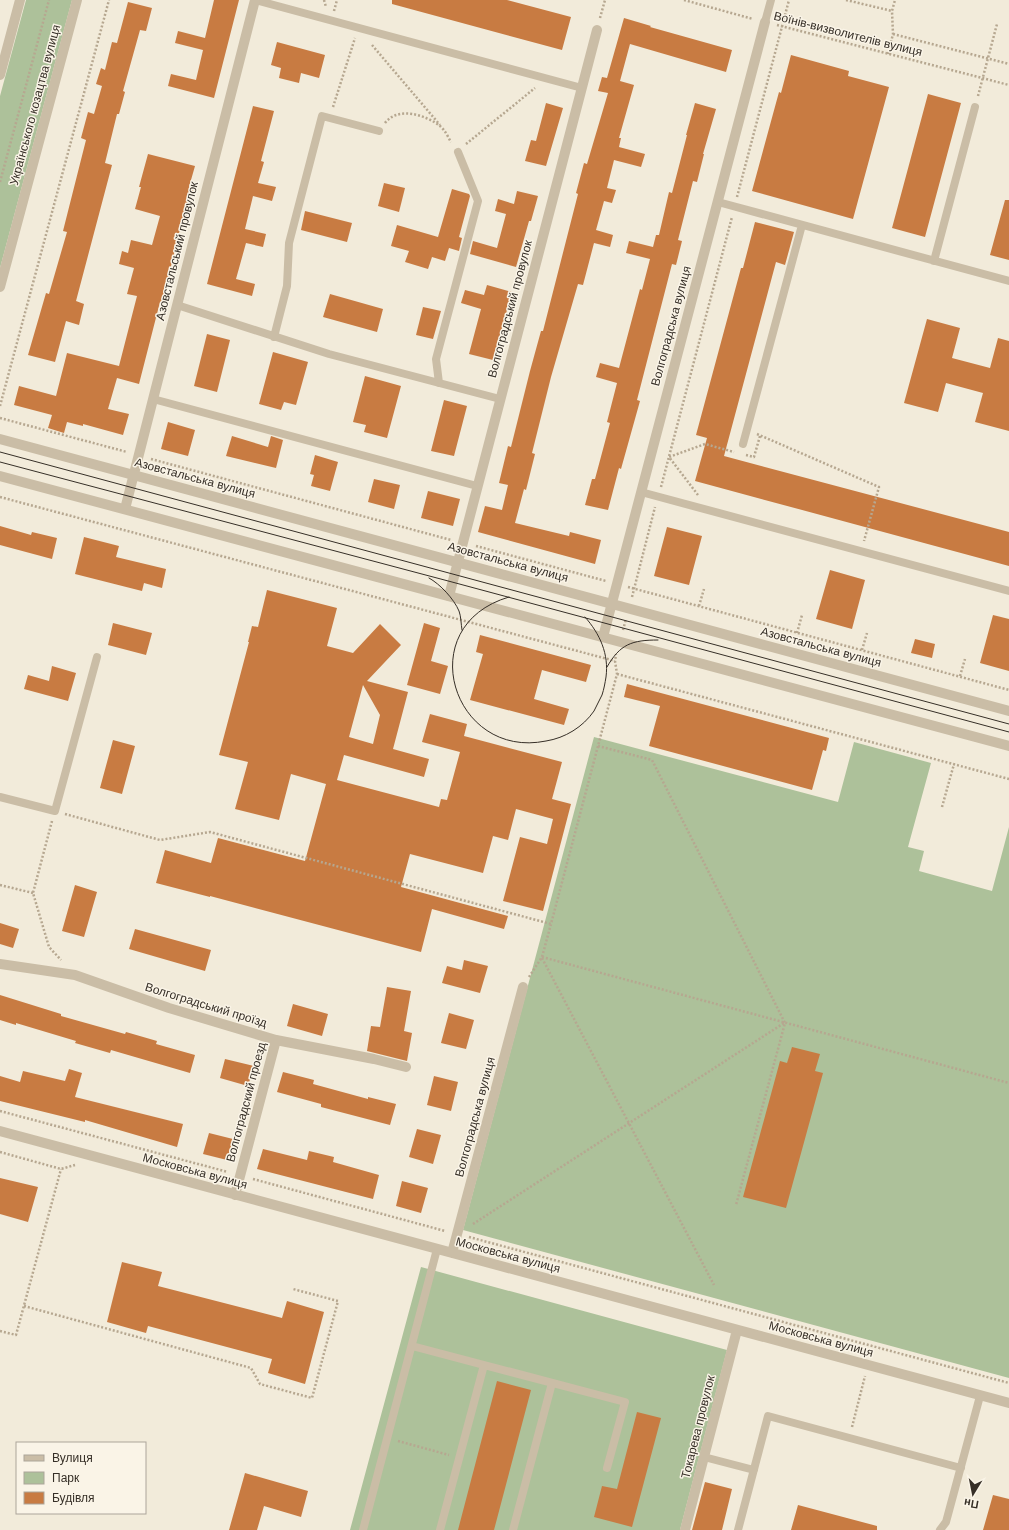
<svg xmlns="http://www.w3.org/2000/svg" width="1009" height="1530" font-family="Arial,sans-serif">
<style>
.green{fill:#adc19a}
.building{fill:#c87b42;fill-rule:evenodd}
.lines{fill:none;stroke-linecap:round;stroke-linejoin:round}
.path{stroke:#b6a790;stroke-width:2.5;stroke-dasharray:2 2;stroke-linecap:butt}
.service{stroke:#cabda6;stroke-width:8}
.minor{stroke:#cabda6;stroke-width:10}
.tertiary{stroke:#cabda6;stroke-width:10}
.tram{stroke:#362f27;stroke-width:1}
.labels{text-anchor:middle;stroke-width:3;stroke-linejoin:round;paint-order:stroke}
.street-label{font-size:12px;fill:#362f27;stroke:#faf4e7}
</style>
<rect width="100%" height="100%" fill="#f2ebda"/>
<!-- green -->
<path class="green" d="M 26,0 L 72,0 L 0,268 L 0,96 Z
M 594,737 L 838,802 L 854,742 L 931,763 L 908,847 L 924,851 L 919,871 L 992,891 L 1009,827 L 1009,1378 L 463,1230 Z
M 421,1267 L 727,1350 L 680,1530 L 350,1530 Z"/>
<!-- building -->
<path class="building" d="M 214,0 L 239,0 L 214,98 L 168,86 L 171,74 L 196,80 L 203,50 L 175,43 L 178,31 L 205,38 Z
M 392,0 L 507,0 L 571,17 L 562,50 L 392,4 Z
M 128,2 L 152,8 L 146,31 L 140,30 L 123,91 L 125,92 L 119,114 L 117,114 L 105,163 L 112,165 L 76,301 L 84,304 L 79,325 L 66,321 L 55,362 L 28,355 L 46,293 L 49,294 L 67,232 L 63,231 L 86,140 L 81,138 L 88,112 L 94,114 L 102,86 L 96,84 L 101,68 L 105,70 L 112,42 L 117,43 Z
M 624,18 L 651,26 L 650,27 L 732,50 L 726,72 L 630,44 L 620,81 L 634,85 L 619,138 L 621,138 L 619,147 L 645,154 L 641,167 L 614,160 L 607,188 L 616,190 L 612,203 L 604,201 L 596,230 L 613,235 L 610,247 L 594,243 L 583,285 L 578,284 L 551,377 L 532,453 L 535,454 L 526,490 L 524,489 L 515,523 L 569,536 L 570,532 L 601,540 L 595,564 L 478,532 L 485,506 L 502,510 L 508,485 L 499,483 L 508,446 L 511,447 L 530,371 L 541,331 L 543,331 L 578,194 L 576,193 L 584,163 L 587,164 L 608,93 L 598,91 L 602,77 L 607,78 Z
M 277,42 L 325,55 L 319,78 L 301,73 L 299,83 L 279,78 L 281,68 L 271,65 Z
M 791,55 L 849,71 L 848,76 L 889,87 L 853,219 L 752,191 L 779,92 L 781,93 Z
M 928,94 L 961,103 L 925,237 L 892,228 Z
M 546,103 L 563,108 L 546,166 L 525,161 L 531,140 L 536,141 Z
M 695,103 L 716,109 L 703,154 L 704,154 L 697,182 L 693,181 L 678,240 L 682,241 L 676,265 L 672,264 L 637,400 L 640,401 L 621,469 L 619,468 L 608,510 L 585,505 L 592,479 L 595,479 L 610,423 L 607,422 L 617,383 L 596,377 L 600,363 L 619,368 L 640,289 L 642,290 L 650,259 L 626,253 L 629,241 L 653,247 L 656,235 L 659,235 L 669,192 L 672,193 L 687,135 L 686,135 Z
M 253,106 L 274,111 L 261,161 L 264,162 L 258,183 L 276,187 L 272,201 L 253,196 L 245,229 L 266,234 L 263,247 L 246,243 L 236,279 L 255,284 L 252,296 L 207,284 Z
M 148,154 L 195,166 L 189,187 L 194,188 L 185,222 L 182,221 L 162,303 L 160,302 L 139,384 L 117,378 L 108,409 L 129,414 L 123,435 L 83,424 L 83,426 L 67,422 L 64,433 L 48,428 L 52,415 L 14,405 L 19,386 L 56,396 L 67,353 L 119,366 L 137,296 L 127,294 L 134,268 L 119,264 L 122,251 L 128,253 L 131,240 L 152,245 L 160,216 L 135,209 L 141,187 L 139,187 Z
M 384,183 L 405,188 L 399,212 L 378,206 Z
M 452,189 L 469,194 L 470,196 L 459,237 L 462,238 L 459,251 L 449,248 L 445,261 L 432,257 L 428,269 L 405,262 L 409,251 L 391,246 L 397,225 L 438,237 Z
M 517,191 L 538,196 L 531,221 L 529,221 L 516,267 L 470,254 L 473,241 L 497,248 L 506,214 L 495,211 L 498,199 L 514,204 Z
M 1005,200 L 1009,200 L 1009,260 L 990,255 Z
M 305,211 L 352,223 L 347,242 L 301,230 Z
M 755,222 L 794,232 L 785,265 L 776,262 L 724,456 L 1009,532 L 1009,566 L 695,481 L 707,438 L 696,435 L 741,268 L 743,268 Z
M 487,285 L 512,292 L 493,360 L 469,354 L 481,309 L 461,303 L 465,290 L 484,295 Z
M 330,294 L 383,309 L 377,332 L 323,317 Z
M 423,307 L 441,311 L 433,339 L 416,335 Z
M 927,319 L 960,328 L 952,358 L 990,368 L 998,338 L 1009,341 L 1009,431 L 975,422 L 983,393 L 946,383 L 938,412 L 904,403 Z
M 207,334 L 230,340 L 217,392 L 194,386 Z
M 273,352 L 308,362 L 296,405 L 284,402 L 281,410 L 259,404 Z
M 365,376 L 401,386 L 387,438 L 364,432 L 366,425 L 353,422 Z
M 444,400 L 467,406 L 454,456 L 431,451 Z
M 168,422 L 195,430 L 188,456 L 161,449 Z
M 232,436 L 268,447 L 271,436 L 283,440 L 276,468 L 226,456 Z
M 315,455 L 338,462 L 330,491 L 311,486 L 314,475 L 310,474 Z
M 374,479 L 400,485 L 394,509 L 368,502 Z
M 428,491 L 460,499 L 453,526 L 421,518 Z
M 0,526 L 31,535 L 32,532 L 57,538 L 52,559 L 0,545 Z
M 667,527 L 702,536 L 689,585 L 654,576 Z
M 84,537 L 119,546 L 116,557 L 166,569 L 162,588 L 144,583 L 142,591 L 75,574 Z
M 830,570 L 865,580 L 852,629 L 816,619 Z
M 267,590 L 337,608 L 327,646 L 353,653 L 380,624 L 401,645 L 367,681 L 408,692 L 393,749 L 429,759 L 424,777 L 344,755 L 337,780 L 439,807 L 441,799 L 447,800 L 460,752 L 422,742 L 430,714 L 467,724 L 464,736 L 562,762 L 552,799 L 571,804 L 543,911 L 503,901 L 520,837 L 547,844 L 553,819 L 516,809 L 508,840 L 493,836 L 483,873 L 410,854 L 401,887 L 508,916 L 504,929 L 432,909 L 421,952 L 210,896 L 210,897 L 156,883 L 165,850 L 211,863 L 218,838 L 305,861 L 326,784 L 291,774 L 279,820 L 235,809 L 248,762 L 219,755 L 249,642 L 248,642 L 252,626 L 258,627 ZM 363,685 L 380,715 L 373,744 L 349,737 Z
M 993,615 L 1009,619 L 1009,671 L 980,663 Z
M 113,623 L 152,633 L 146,655 L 108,645 Z
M 424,623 L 440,628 L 431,661 L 448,666 L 440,694 L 407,685 Z
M 480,635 L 591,665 L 586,682 L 542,670 L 534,699 L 569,709 L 564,725 L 470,700 L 483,654 L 476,652 Z
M 915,639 L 935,644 L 932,658 L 911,653 Z
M 52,666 L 76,673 L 68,701 L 24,689 L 28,675 L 49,681 Z
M 627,684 L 829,738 L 826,751 L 823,750 L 812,790 L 649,746 L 660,706 L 624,697 Z
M 113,740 L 135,746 L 122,794 L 100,788 Z
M 75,885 L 97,892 L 84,937 L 62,931 Z
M 0,923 L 19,929 L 13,948 L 0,944 Z
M 135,929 L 211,950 L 205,971 L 129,949 Z
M 464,960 L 488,966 L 480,993 L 442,983 L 447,966 L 462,970 Z
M 387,987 L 411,991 L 404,1031 L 412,1033 L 407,1061 L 367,1051 L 371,1026 L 380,1027 Z
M 0,995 L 61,1014 L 61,1016 L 125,1034 L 126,1032 L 157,1041 L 156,1044 L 195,1055 L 190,1073 L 111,1050 L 110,1053 L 75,1043 L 76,1041 L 16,1023 L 16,1025 L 0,1020 Z
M 293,1004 L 328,1014 L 322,1036 L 287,1026 Z
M 449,1013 L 474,1020 L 466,1049 L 441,1043 Z
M 792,1047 L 820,1054 L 815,1071 L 823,1073 L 786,1208 L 743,1197 L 780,1061 L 787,1063 Z
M 225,1059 L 254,1066 L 248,1086 L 220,1078 Z
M 69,1069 L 82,1073 L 75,1097 L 183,1124 L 177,1147 L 85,1120 L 85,1122 L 0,1101 L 0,1076 L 20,1082 L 23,1071 L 65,1081 Z
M 283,1072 L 314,1080 L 313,1084 L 368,1099 L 368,1097 L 396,1104 L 390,1125 L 321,1107 L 321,1104 L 277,1092 Z
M 434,1076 L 458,1082 L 451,1111 L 427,1105 Z
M 417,1129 L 441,1135 L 433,1164 L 409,1157 Z
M 209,1133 L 233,1139 L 227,1160 L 203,1154 Z
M 263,1149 L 307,1160 L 309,1151 L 334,1157 L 333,1162 L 379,1175 L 373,1199 L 257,1169 Z
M 0,1178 L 38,1187 L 28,1222 L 0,1214 Z
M 402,1181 L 428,1188 L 421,1213 L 396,1206 Z
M 122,1262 L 162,1272 L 158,1286 L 282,1318 L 287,1301 L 324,1312 L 305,1384 L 268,1373 L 272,1359 L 148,1326 L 146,1333 L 107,1322 Z
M 497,1381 L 531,1390 L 494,1530 L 458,1530 Z
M 637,1412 L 661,1418 L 632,1527 L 594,1517 L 602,1486 L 617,1489 Z
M 245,1473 L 308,1491 L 301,1517 L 264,1506 L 257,1530 L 229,1530 Z
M 705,1482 L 732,1489 L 722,1530 L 692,1530 Z
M 993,1495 L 1009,1499 L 1009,1530 L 983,1530 Z
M 798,1505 L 877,1526 L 877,1530 L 791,1530 Z"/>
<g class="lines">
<!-- path -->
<path class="path" d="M 324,0 L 326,7
M 684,0 L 753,19
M 846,0 L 892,11
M 334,11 L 337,0
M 600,18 L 605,0
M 777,25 L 1009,85
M 893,34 L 1009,64
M 372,45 L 440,125
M 888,54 L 893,34 L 892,11 L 895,0
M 978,96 L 997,24
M 333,107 L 355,38
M 385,123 C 398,106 426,115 440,126 C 445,130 448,137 451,142
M 466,144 L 535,88
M 0,182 L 49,0
M 737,197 L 789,0
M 0,406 L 109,0
M 0,418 L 127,452
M 757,434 L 879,487 L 864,541
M 746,455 L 754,457 L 760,436
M 151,459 L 451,540
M 661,487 L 732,217
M 698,495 L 669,457 L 705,444 L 734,452
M 0,497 L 615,661
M 476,546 L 606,581
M 628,587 L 1009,690
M 632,597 L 655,507
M 699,606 L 704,589
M 623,630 L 626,619
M 797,633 L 802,615
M 862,650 L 867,633
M 617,674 L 1009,779
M 960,676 L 965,659
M 598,746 L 652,760 L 785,1023 L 736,1205
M 942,807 L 954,764
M 65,814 L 160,840 L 210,832 L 551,924
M 52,821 L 33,893 L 49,947 L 61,960
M 0,885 L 33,893
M 542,957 L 1009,1083
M 542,958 L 714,1285
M 529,977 L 542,957 L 551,924 L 617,674 L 615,661 L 616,654
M 0,1111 L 228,1172
M 0,1152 L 61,1169 L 75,1165
M 253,1179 L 445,1231
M 473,1224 L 784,1023
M 469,1237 L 1009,1383
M 24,1306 L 251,1368 L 260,1384 L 312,1398 L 338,1301 L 293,1289
M 0,1331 L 16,1335 L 61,1169
M 852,1427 L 865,1376
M 398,1441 L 449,1455"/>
<!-- service -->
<path class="service" d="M 255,0 L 582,88
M 765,22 L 771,0
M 718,202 L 1009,281
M 934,261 L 975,107
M 177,305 L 329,354 L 500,399
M 274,337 L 287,286 L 289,243 L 322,116 L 379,131
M 439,383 L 436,359 L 478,201 L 458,152
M 153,399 L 477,486
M 743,444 L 802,225
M 641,492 L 1009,591
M 0,797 L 55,811 L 97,657
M 412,1346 L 625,1402 L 607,1468
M 704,1457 L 754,1470
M 363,1530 L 437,1249
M 440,1530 L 484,1365
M 513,1530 L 552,1383
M 738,1530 L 768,1416 L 961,1468
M 940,1530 L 946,1522 L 980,1396"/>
<!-- minor -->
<path class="minor" d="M 125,509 L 255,0
M 449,596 L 597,30
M 603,637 L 765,22
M 0,964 L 75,975 L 169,1008 L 276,1040 L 374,1059 L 406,1067
M 0,1131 L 1009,1403
M 235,1195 L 276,1040
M 452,1253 L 523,987
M 685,1530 L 737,1330"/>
<!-- tertiary -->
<path class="tertiary" d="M 0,75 L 20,0
M 0,287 L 77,0
M 0,439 L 1009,711
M 0,476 L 1009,746"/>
<!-- tram -->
<path class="tram" d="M 0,452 L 1009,724
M 0,462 L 452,582 L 1009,732
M 429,578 C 440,584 454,599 459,611 C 461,616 461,624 462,630
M 509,597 C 410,626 453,760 546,741 C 565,738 583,727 594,711 C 597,706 599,700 602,695 C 604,689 605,683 606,677 C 609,654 600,634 585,617
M 607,667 C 620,644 632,640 658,640"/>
</g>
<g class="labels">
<!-- street labels -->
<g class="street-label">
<text transform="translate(848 34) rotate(14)" y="4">Воїнів-визволителів вулиця</text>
<text transform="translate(35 105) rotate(-75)" y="4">Українського козацтва вулиця</text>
<text transform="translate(177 251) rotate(-76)" y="4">Азовстальський провулок</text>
<text transform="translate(510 309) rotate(-75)" y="4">Волгоградський провулок</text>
<text transform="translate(671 326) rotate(-75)" y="4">Волгоградська вулиця</text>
<text transform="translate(195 478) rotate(15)" y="4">Азовстальська вулиця</text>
<text transform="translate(508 562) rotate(15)" y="4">Азовстальська вулиця</text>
<text transform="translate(821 647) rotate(15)" y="4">Азовстальська вулиця</text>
<text transform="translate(206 1005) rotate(17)" y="4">Волгоградський проїзд</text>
<text transform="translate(246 1102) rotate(-75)" y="4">Волгоградский проезд</text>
<text transform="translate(475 1117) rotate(-75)" y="4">Волгоградська вулиця</text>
<text transform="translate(195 1171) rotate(15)" y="4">Московська вулиця</text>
<text transform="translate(508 1255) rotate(15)" y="4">Московська вулиця</text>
<text transform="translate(821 1339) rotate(15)" y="4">Московська вулиця</text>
<text transform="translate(698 1427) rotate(-76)" y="4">Токарева провулок</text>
</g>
</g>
<!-- legend -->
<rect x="16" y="1442" width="130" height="72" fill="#faf4e7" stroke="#aca59a"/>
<rect x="24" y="1455" width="20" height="6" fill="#cabda6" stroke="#aca59a"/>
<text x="52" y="1462" font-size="12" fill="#362f27">Вулиця</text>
<rect x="24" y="1472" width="20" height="12" fill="#adc19a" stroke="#aca59a"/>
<text x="52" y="1482" font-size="12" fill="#362f27">Парк</text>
<rect x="24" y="1492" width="20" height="12" fill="#c87b42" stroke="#aca59a"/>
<text x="52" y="1502" font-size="12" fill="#362f27">Будівля</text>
<!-- north arrow -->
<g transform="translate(973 1494) rotate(190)" stroke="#faf4e7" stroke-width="3" paint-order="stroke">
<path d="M0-3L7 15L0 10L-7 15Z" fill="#362f27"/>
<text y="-6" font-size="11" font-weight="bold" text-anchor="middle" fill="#362f27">Пн</text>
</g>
</svg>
